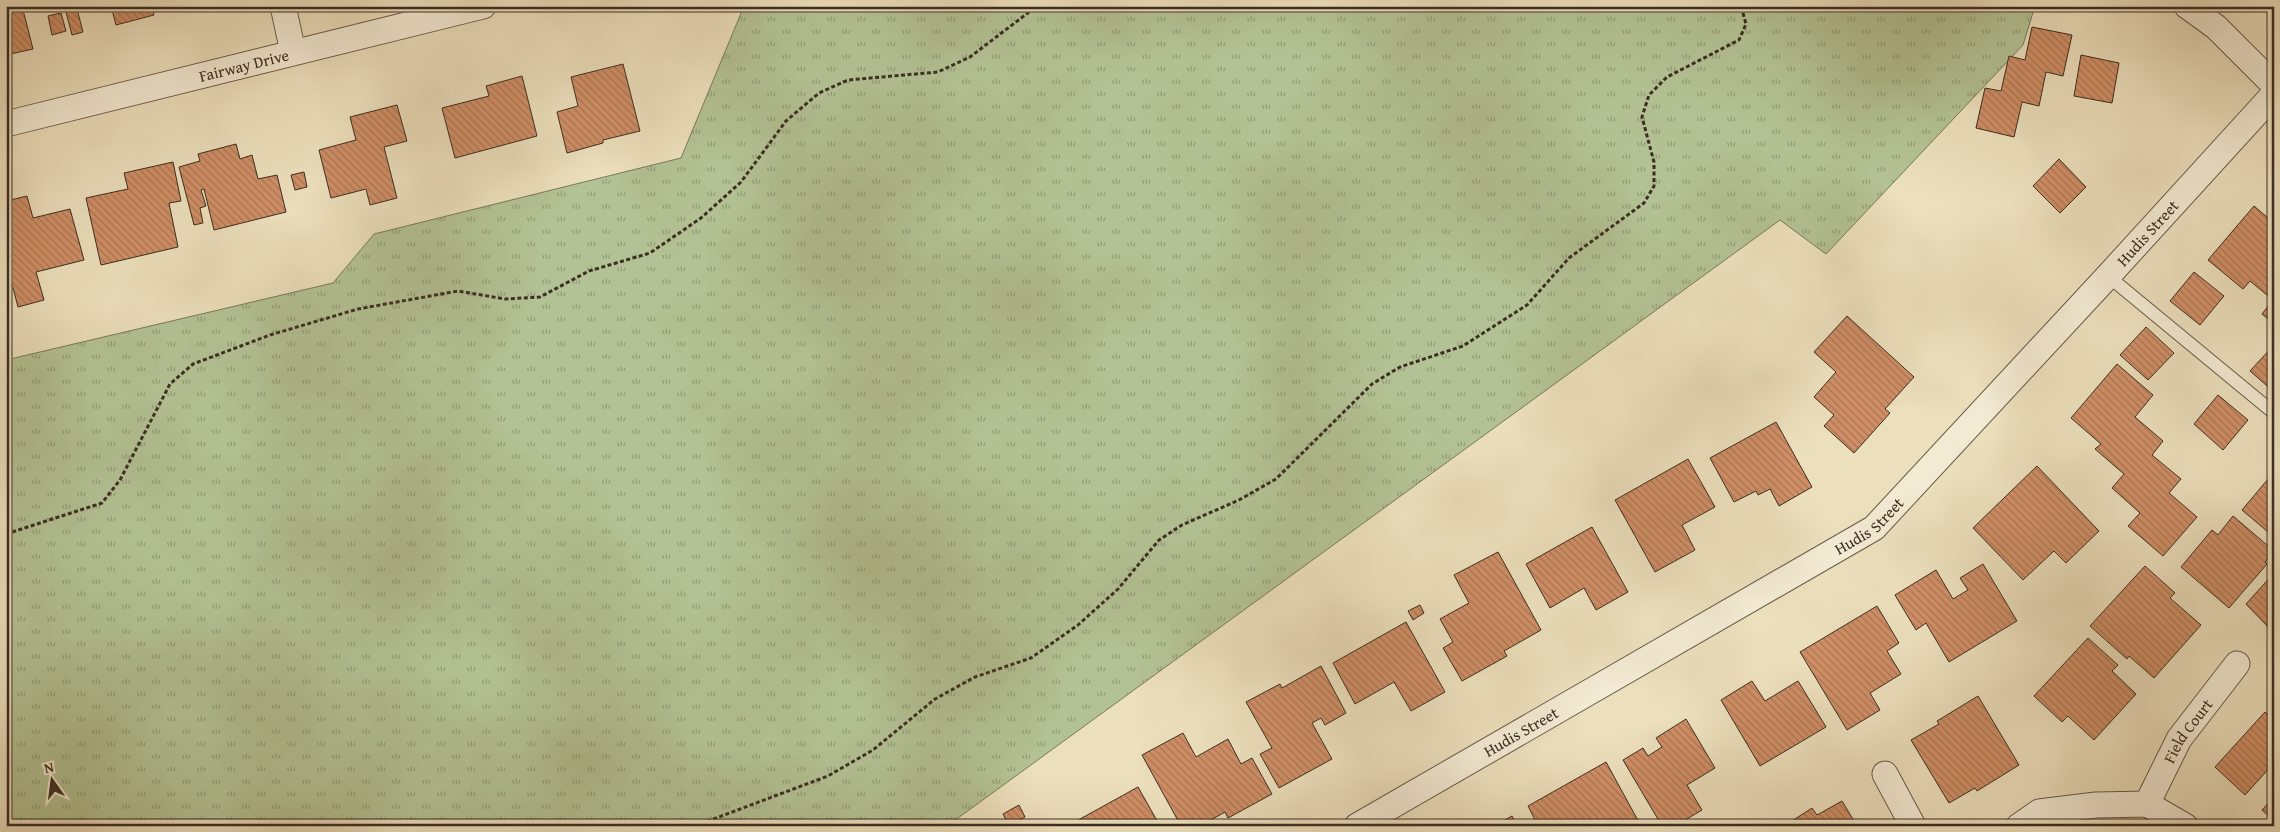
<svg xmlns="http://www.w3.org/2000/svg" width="2280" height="832" font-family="'Gentium Book Plus',serif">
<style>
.grass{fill:url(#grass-tufts);stroke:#77785b}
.building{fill:url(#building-back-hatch);stroke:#3b2e22}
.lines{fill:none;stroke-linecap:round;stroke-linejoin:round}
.lane-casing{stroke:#675a48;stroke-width:14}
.street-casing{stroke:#675a48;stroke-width:27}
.path{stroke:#3b2e22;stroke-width:3;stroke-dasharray:4 2.5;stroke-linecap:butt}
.lane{stroke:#f3ead3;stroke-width:12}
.street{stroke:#f3ead3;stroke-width:25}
.labels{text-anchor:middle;stroke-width:4;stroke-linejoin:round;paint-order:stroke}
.street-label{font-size:16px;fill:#3b2e22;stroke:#f3ead3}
</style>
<defs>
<pattern id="grass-tufts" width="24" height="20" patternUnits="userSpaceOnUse" patternTransform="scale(1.25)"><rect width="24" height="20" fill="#b3c294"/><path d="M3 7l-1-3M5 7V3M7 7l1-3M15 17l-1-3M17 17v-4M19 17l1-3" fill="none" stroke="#939e78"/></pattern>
<pattern id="building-back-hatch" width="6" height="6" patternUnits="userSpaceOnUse" patternTransform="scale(1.25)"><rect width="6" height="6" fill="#d08f66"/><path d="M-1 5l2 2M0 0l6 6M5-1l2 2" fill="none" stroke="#aa7554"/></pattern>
</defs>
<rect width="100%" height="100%" fill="#ecdfbc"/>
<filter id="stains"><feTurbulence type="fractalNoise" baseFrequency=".004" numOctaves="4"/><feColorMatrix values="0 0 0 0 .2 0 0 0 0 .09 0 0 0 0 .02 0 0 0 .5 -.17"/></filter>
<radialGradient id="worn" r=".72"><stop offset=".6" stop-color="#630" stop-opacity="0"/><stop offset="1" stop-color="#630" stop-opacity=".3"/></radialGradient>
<!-- grass -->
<path class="grass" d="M 744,6 L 2035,6 L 2023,45 L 1826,254 L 1780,220 L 947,826 L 6,826 L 6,360 L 333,283 L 374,234 L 681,158 Z"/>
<!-- building -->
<path class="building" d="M 6,6 L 22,6 L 33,49 L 6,55 Z
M 111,6 L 152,6 L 154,15 L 116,25 Z
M 77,9 L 83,32 L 72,35 L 66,12 Z
M 61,13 L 66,31 L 52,35 L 48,16 Z
M 2032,27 L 2072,35 L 2063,76 L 2046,72 L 2039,106 L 2022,102 L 2014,137 L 1976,128 L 1985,88 L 2001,91 L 2009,56 L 2025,60 Z
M 2081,55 L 2119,63 L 2112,103 L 2074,96 Z
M 623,64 L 640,131 L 603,140 L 603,143 L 567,153 L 557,112 L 578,106 L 571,77 Z
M 522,76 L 537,136 L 455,158 L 442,108 L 489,96 L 486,86 Z
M 397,105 L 407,141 L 384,147 L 397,198 L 370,205 L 366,189 L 331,198 L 319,150 L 356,140 L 350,117 Z
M 236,144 L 240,159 L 252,155 L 258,179 L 277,175 L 286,212 L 214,230 L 204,189 L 201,190 L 206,206 L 200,208 L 203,223 L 194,225 L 179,167 L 200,161 L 198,154 Z
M 2059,159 L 2086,187 L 2060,213 L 2033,186 Z
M 173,162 L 181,201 L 169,203 L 178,247 L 101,265 L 86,198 L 128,189 L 124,173 Z
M 304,172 L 307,187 L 295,190 L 291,175 Z
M 27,196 L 33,218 L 70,209 L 84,260 L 36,272 L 44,300 L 18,307 L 6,261 L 6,201 Z
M 2254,206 L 2274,223 L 2274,324 L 2262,314 L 2273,300 L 2250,281 L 2243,289 L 2208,260 Z
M 2194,272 L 2224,296 L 2200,325 L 2170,301 Z
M 1847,316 L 1914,377 L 1885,409 L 1890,413 L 1854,453 L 1824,426 L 1834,415 L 1814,397 L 1836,372 L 1814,352 Z
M 2146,327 L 2174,353 L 2148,380 L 2120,355 Z
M 2274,345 L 2274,392 L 2250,371 Z
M 2117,364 L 2153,395 L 2135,417 L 2163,441 L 2152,455 L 2181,479 L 2169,493 L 2197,517 L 2163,556 L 2128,526 L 2140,513 L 2112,488 L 2124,474 L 2095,449 L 2101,444 L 2071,418 Z
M 2218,395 L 2248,420 L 2223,450 L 2194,424 Z
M 1776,422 L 1812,487 L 1779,506 L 1770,489 L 1758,495 L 1756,491 L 1734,502 L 1710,458 Z
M 1688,459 L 1715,507 L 1682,525 L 1695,550 L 1655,572 L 1615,500 Z
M 2037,466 L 2099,531 L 2066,563 L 2054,551 L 2023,580 L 1973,528 Z
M 2274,472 L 2274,537 L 2242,510 Z
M 2233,516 L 2274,551 L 2265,562 L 2267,564 L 2229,608 L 2181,567 L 2212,530 L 2218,535 Z
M 1592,527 L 1628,592 L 1596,610 L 1584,588 L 1550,608 L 1526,564 Z
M 1498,552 L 1541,630 L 1504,651 L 1507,656 L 1462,681 L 1443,648 L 1453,642 L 1440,619 L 1469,603 L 1454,575 Z
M 1983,564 L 2017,621 L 1949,662 L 1926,623 L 1916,630 L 1895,595 L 1936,570 L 1953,599 L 1968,590 L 1960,578 Z
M 2145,566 L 2175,593 L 2170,598 L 2201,625 L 2154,678 L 2129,656 L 2127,659 L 2090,626 Z
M 2274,573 L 2274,631 L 2273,632 L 2246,604 Z
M 1420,605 L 1424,613 L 1413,620 L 1408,611 Z
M 1877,606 L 1899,643 L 1887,651 L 1901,674 L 1870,693 L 1880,710 L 1847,730 L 1800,652 Z
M 1406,622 L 1445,692 L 1411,711 L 1394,682 L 1355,704 L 1333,663 Z
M 2088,638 L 2118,665 L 2112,671 L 2136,694 L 2094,740 L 2068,716 L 2062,722 L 2034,696 Z
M 1321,666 L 1346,713 L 1325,725 L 1321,718 L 1312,723 L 1332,759 L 1279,788 L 1260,754 L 1272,748 L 1246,702 L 1280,684 L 1282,688 Z
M 1752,681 L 1765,701 L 1798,681 L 1826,727 L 1760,766 L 1721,700 Z
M 1978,696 L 2019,765 L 1977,791 L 1975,788 L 1949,803 L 1911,740 L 1939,724 L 1937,721 Z
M 2265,712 L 2274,720 L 2274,763 L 2245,795 L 2215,767 Z
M 1686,719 L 1715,768 L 1687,785 L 1702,810 L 1675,826 L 1662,826 L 1623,760 L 1643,748 L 1648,756 L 1662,747 L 1656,738 Z
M 1183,733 L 1196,757 L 1228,739 L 1241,764 L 1252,758 L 1272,794 L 1228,818 L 1225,812 L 1200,826 L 1181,826 L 1142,755 Z
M 1606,762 L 1641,826 L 1538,826 L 1528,806 Z
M 1138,787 L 1160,826 L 1072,826 L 1071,824 Z
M 2274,797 L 2274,821 L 2262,810 Z
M 1842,801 L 1857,826 L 1784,826 L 1812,808 L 1817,815 Z
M 1019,805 L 1025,817 L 1009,826 L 1003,814 Z
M 1512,816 L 1517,826 L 1494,826 Z"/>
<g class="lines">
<!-- lane casing -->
<g class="lane-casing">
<path id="lane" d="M 2108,276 L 2274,413"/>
</g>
<!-- street casing -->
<g class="street-casing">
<g id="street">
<path d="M 283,6 L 293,52"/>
<path d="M 2187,6 L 2216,27 L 2274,85"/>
<path id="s1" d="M 6,124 L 483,6"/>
<path d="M 1885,774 L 1913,826"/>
<path id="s2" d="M 2147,804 L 2179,739 L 2237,664"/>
<path id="s3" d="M 1357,826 L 1874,528 L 2108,276 L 2274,94"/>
<path d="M 2019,826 L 2039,812 L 2096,805 L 2147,804 L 2185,826"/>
</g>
</g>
<!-- path -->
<path class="path" d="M 6,534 L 102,503 L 120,480 L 170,384 L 193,364 L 270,335 L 358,309 L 458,291 L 505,299 L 540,297 L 589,271 L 650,253 L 701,218 L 741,182 L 786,121 L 819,93 L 848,80 L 938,72 L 970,57 L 1037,6
M 695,826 L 828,776 L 873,750 L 935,699 L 975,677 L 1031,658 L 1078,625 L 1118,589 L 1159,540 L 1182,525 L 1239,500 L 1276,479 L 1372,384 L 1400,367 L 1463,346 L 1527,305 L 1569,258 L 1644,203 L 1654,186 L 1654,162 L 1642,117 L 1649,95 L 1667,77 L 1739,40 L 1746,24 L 1741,6"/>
<!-- lane -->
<use href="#lane" class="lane"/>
<!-- street -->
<use href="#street" class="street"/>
</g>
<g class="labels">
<!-- street labels -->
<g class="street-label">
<text dy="6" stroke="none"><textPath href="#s1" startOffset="245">Fairway Drive</textPath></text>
<text dy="6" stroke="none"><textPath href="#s3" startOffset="999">Hudis Street</textPath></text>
<text dy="6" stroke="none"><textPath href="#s3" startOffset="594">Hudis Street</textPath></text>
<text dy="6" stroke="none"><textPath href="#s3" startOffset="189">Hudis Street</textPath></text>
<text dy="6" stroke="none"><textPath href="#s2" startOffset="84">Field Court</textPath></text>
</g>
</g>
<!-- margin -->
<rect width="2280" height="832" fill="none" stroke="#ecdfbc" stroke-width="25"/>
<rect x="8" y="8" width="2265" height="817" fill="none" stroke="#3b2e22" stroke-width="2.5"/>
<rect x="12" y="12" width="2255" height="807" fill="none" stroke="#3b2e22"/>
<!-- north arrow -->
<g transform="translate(52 780) rotate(346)" stroke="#f3ead3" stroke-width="4" paint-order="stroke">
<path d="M0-4L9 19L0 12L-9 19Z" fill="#3b2e22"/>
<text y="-8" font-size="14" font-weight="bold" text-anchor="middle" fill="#3b2e22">N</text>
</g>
<rect width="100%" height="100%" filter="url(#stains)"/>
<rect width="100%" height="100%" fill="url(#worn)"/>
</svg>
